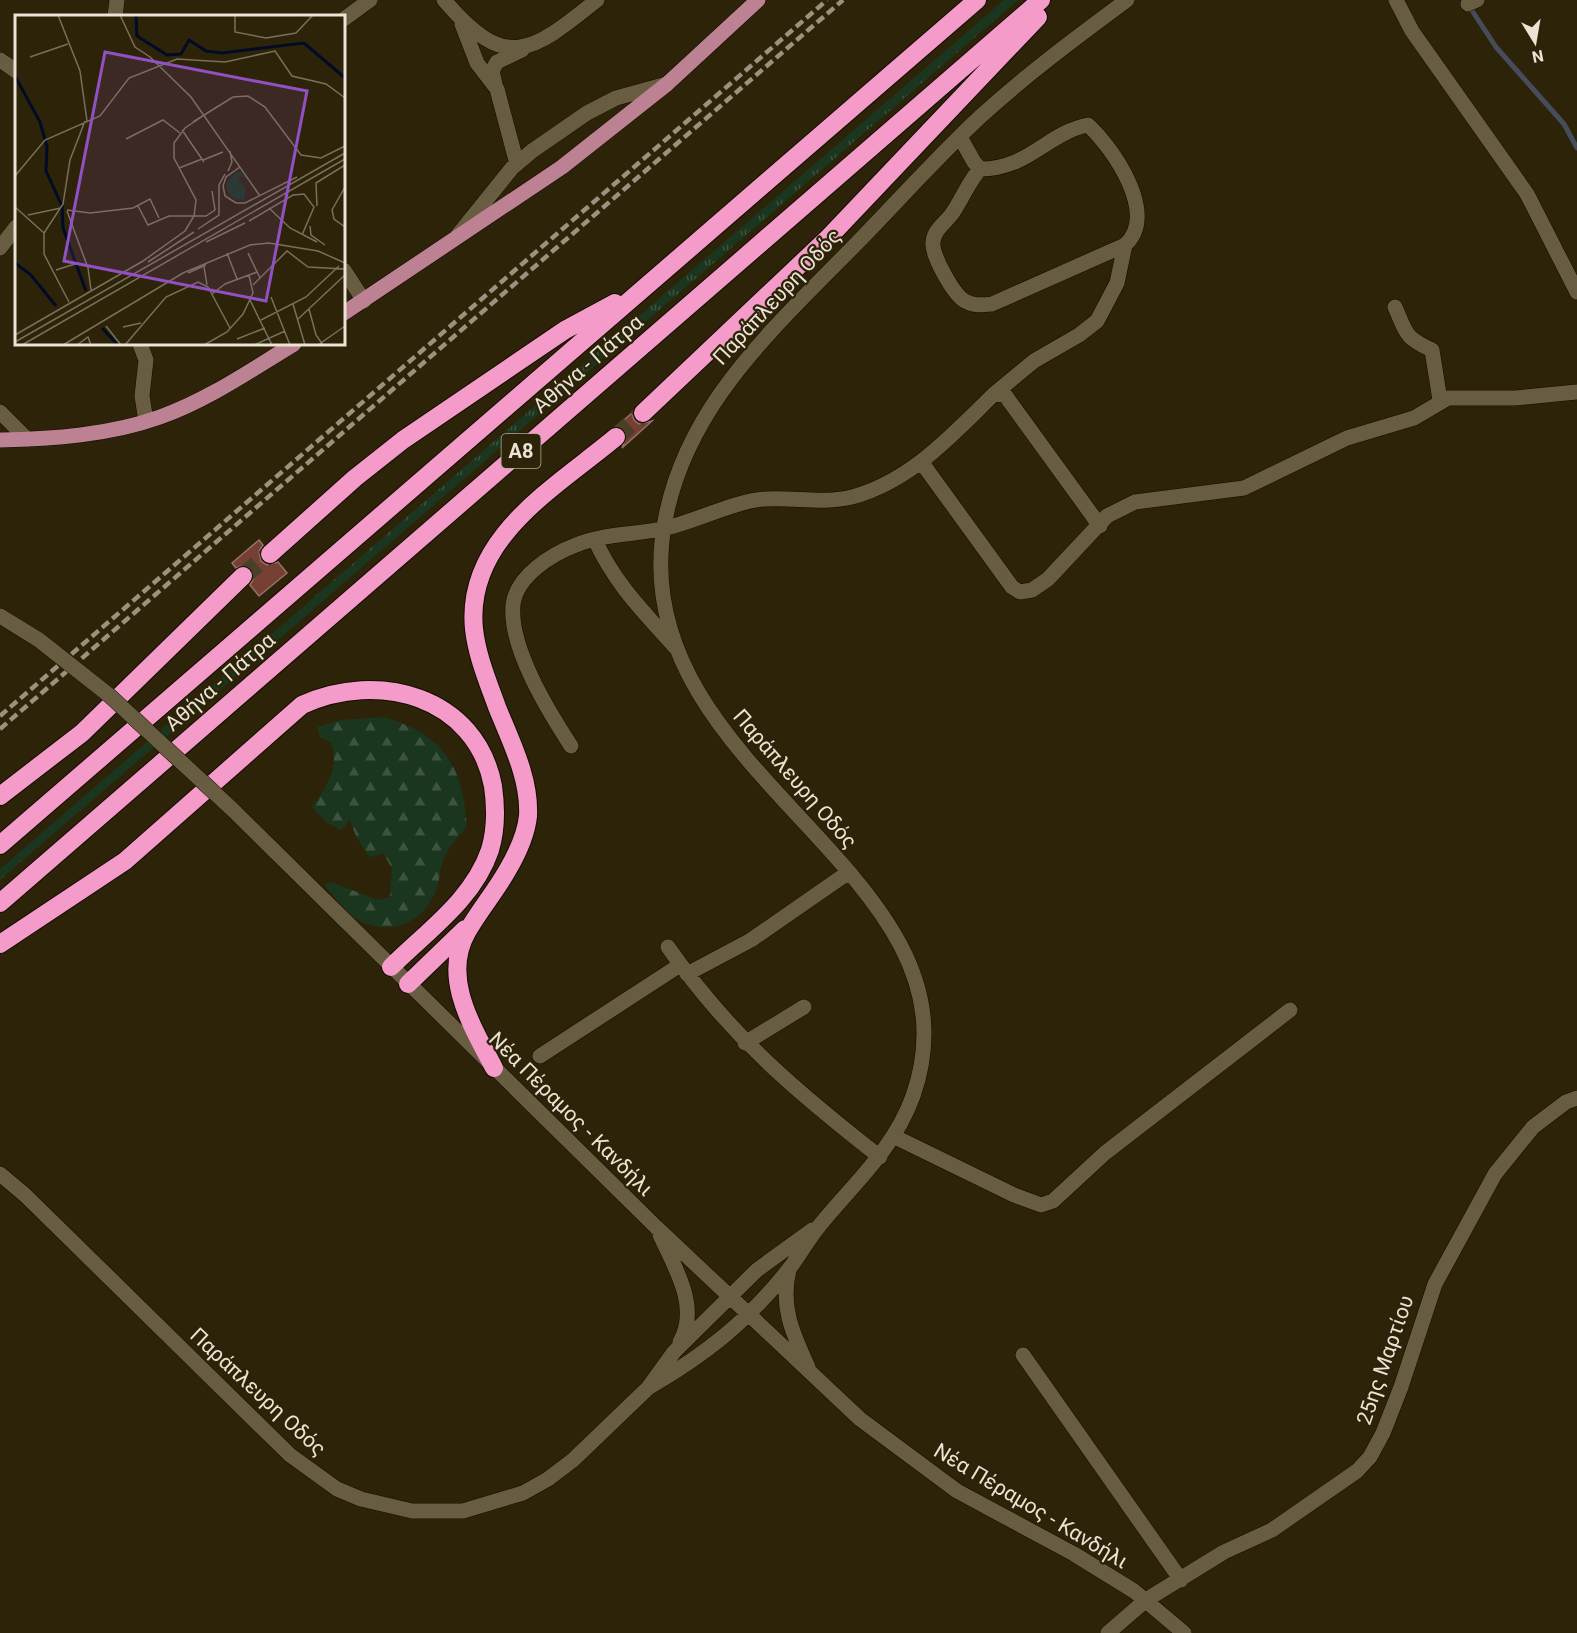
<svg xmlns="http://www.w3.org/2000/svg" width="1577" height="1633" font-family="Roboto,sans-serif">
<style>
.grass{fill:url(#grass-tufts)}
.forest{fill:url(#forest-firs)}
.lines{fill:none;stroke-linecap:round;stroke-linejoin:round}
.stream{stroke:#464c5a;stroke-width:5}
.building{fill:#753f34;stroke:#94736c;stroke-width:1.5}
.highway-tunnel{stroke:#4a4028;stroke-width:18;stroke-dasharray:18 9;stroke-linecap:butt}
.minor-casing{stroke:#150c00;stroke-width:16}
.major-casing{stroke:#150c00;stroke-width:16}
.highway-casing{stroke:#150c00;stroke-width:20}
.minor{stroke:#685c41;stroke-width:15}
.major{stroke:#bc8293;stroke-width:15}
.highway{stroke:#f49bca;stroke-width:18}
.rail{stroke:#9a917e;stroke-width:4.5;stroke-dasharray:9 4.5;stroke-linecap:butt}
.minor-bridge-casing{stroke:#150c00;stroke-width:16;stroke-linecap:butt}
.minor-bridge{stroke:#685c41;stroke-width:15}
.labels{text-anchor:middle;stroke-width:4.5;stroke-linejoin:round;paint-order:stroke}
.shield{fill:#2d2309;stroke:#b2aa98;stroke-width:1.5}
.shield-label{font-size:20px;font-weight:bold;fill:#ebe4d5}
.street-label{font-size:21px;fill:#ebe4d5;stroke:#2d2309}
.inset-river{fill:none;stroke:#000b25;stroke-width:3}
.inset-road{fill:none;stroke:#79705b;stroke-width:1.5}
.view{fill:#9151c3;fill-opacity:0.15;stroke:#9151c3;stroke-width:3}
.inset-edge{fill:none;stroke:#ebe4d5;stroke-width:3}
</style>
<defs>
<pattern id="grass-tufts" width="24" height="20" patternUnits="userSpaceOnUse" patternTransform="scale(1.5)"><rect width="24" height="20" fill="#1a361f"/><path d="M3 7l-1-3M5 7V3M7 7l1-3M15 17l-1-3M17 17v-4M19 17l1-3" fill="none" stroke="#3b533f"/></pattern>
<pattern id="forest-firs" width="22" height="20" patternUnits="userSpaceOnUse" patternTransform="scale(1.5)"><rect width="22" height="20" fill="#1a361f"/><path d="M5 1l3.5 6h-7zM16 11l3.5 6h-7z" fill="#3b533f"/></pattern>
</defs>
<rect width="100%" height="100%" fill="#2d2309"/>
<!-- grass -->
<path class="grass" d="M 1004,0 L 1018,0 L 0,880 L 0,869 Z"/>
<!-- forest -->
<path class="forest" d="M 384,717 C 445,736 462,765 467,826 C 457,838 446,849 442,864 C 439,871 440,880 437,887 C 426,921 393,937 360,921 C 347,915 335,896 324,885 L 331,882 L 378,900 L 390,897 L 392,869 L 384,854 L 369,857 L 356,836 L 350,820 L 341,830 L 326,822 L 312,807 C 327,786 340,768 331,742 L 320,737 L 317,727 L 341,720 Z"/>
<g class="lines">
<!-- stream -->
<path class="stream" d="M 1469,6 L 1496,47 L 1564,124 L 1577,148"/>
</g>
<!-- building -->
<path class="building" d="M 632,413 L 634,420 L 639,424 L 652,421 L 622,448 L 627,435 L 624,430 L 617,426 Z
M 259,540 L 263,545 L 259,551 L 261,561 L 267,565 L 278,562 L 287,573 L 259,596 L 250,585 L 254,578 L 251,569 L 245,565 L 236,568 L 232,563 Z"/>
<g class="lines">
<!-- highway-tunnel -->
<path class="highway-tunnel" d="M 616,437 L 643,413
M 243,576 L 270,554"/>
<!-- minor casing -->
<g class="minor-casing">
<path id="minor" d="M 444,0 C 506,73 531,53 597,0
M 1396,0 L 1412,31 L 1527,194 L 1577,292
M 1468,4 L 1477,0
M 115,16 L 117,0
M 344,19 L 370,0
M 462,24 L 477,63 L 497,89 L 517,164
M 0,60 L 16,71
M 495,84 L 492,71 L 497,62 L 522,50
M 960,137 L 974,162 L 980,169 C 1029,169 1047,133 1088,125 C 1114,149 1159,215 1125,245 L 992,304 C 982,305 974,306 965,301 C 954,295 931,255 933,242 C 934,230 944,224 951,215 C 962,200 967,184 980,169
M 458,235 L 512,168 L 532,151 L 587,113 L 616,98 L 667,84
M 0,248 L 16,227
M 344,270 L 364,301
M 1395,307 C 1407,334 1404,337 1432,350 L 1440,400
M 140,344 L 146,360 L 142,396 L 146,421
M 994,394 L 1034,361 L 1079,335 L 1097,321 L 1117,283 L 1125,245
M 0,412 L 27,439
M 922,463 L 1012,587 L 1020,592 L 1032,590 L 1048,579 L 1107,516 L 1135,502 L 1244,488 L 1347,438 L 1414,418 L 1448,398 L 1515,398 L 1577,392
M 595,540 C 615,584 643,611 675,647
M 0,616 L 39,640
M 571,746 C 549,712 509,648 513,605 C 516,576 552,554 576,545 C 604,533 636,535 666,528 C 696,521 738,500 766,499 C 794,497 824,504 852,497 C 911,481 952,435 994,394 L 1005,395 L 1100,526
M 233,810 L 656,1227 L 860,1419 L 957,1491 L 1074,1554 L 1134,1591 L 1184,1633
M 668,947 C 729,1035 797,1092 880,1157
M 687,974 L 751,940 L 849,872
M 745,1043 L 804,1007
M 540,1056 L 680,965
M 893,1136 L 1014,1195 L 1041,1205 L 1053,1201 L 1105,1153 L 1290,1010
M 0,1174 L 25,1195 L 290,1455 L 337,1489 L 361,1499 L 412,1511 L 463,1511 L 523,1493 L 548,1479 L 573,1460 L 648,1388 L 674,1352 L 757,1270 L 812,1230
M 660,1235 C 675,1268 700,1307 680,1342
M 789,1270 C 780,1307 793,1334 808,1367
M 1023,1355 L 1181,1580
M 648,1388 C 706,1354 747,1322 789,1269 C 800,1255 808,1239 820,1225 C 854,1183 894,1149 913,1096 C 990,875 637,780 662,541 C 676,413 772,330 857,243 C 898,201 938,156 981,116 C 1027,74 1077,37 1127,0
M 1108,1633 L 1146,1600 L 1224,1552 L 1272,1530 L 1357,1471 L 1370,1457 L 1383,1433 L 1401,1387 L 1435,1284 L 1495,1174 L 1533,1127 L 1566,1102 L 1577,1098"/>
</g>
<!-- major casing -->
<g class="major-casing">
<path id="major" d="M 344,313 L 562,167 L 667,84 L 758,0
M 0,440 C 52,439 110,435 160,417 C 208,400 251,370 294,344"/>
</g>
<!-- highway casing -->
<g class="highway-casing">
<path id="highway" d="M 643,413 L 829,237 L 1038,17
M 270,554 L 355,478 L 403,440 L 565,330 L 615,303
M 0,796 L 82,733 L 243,576
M 0,845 L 977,0
M 0,903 L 1041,0
M 0,944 L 125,861 L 302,705 C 378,670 476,696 493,786 C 496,807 496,830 490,850 C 473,900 427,931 391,967
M 408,984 L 465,929
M 494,1068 C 473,1027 441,978 467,932 C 479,911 495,892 507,871 C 517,854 526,836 528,816 C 530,778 511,742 497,707 C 488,682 477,656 474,629 C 465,538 555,488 616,437"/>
</g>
<!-- minor -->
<use href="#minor" class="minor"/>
<!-- major -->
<use href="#major" class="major"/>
<!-- highway -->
<use href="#highway" class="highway"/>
<!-- rail -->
<path class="rail" d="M 0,716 L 827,0
M 0,729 L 843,0"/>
<!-- minor-bridge casing -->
<g class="minor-bridge-casing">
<path id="minor-bridge" d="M 39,640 L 110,696 L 233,810"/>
</g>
<!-- minor-bridge -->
<use href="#minor-bridge" class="minor-bridge"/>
</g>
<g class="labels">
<!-- shield labels -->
<rect class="shield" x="501.5" y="434" width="39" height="34" rx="4.5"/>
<g class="shield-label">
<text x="521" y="458">Α8</text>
</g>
<!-- street labels -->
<g class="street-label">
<text transform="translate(777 297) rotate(-47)" y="7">Παράπλευρη Οδός</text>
<text transform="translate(588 364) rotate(-41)" y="7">Αθήνα - Πάτρα</text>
<text transform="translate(220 682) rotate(-41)" y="7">Αθήνα - Πάτρα</text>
<text transform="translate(795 779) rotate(49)" y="7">Παράπλευρη Οδός</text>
<text transform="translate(571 1114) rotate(45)" y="7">Νέα Πέραμος - Κανδήλι</text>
<text transform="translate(1385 1360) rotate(-71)" y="7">25ης Μαρτίου</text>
<text transform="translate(258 1392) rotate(43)" y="7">Παράπλευρη Οδός</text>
<text transform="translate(1031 1506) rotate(31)" y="7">Νέα Πέραμος - Κανδήλι</text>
</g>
</g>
<!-- overview -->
<g transform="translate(15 15)">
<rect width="330" height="330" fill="#2d2309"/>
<path d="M 220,158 L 226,157 L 232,164 L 225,161 L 223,164 L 231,174 L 229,185 L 220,184 L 212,176 L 212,168 Z" fill="#1a361f"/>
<path class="inset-river" d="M 121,0 L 122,21 L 152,40 L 166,39 L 174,25 L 191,36 L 207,38 L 289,28 L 330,63M 0,61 L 25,107 L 32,132 L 31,156 L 47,191 L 48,213 L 71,276M 0,248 L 16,260 L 41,291M 87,313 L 103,330"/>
<path class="inset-road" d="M 43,0 L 65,56 L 72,106M 105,0 L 120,32 L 135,42 L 176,82 L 245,181M 220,0 L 220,17 L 251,23 L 281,18 L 298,0M 15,42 L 53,29M 178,107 L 218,82 L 233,81 L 250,92 L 286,140 L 306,143 L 330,131M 167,115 L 189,147M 111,124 L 148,105 L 165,118M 188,145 L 208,137M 225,152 L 211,162 L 208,171 L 210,181 L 221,188 L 230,188 L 282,162M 164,153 L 187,144M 213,156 L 217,147 L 215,136M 0,161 L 30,125 L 85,101 L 114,63 L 162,44 L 210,47 L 260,36 L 277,61 L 311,69 L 330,83M 330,172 L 317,195 L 319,204 L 330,212M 123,191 L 133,210 L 154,201 L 191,201 L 200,195 L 197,176M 302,191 L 301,168 L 330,150M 0,192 L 29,218 L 29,239 L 54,287M 254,193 L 275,213 L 302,227M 52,195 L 75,198 L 118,193 L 135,184 L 144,203M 52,196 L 73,253 L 76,275M 13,200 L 46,193M 234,206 L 278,180 L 289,179 L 299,192 L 287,220M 295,211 L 296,220 L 310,230M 183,214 L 204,200 L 204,170 L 210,159M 29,218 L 48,189 L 55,145 L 70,106M 191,227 L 230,208M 212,238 L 222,264M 233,238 L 245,263M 133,247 L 179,217M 189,252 L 192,270M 41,255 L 63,248M 173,258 L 191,250M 238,270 L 272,236 L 293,252 L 330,254M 197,279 L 210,269 L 242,257M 256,282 L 275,330M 235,285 L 257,330M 278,289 L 290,330M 294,294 L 301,320 L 308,330M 283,304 L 330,260M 246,305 L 291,282 L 324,251M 91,311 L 106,330M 108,312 L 126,308M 0,320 L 128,246 L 170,216 L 179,201 L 181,185 L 159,143 L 159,128 L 170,113 L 203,91M 222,324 L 250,313M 0,327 L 330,138M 7,330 L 330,144M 48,330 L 168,258 L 235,230 L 254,228 L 303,236 L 330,248M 62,330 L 73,322 L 76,330M 110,330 L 151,282 L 183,267 L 193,272 L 215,313M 189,330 L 212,317 L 228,299 L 238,278 L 234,260M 239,330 L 270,316M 303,330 L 330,311"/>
<path class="view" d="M 90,37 L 292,76 L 251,286 L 49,246 Z"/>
<rect width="330" height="330" class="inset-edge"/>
</g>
<!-- north arrow -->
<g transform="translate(1535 42) rotate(169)" stroke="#2d2309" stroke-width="4.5" paint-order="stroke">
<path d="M0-4.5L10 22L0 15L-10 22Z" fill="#ebe4d5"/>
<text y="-9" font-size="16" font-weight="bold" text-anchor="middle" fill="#ebe4d5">N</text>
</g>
</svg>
